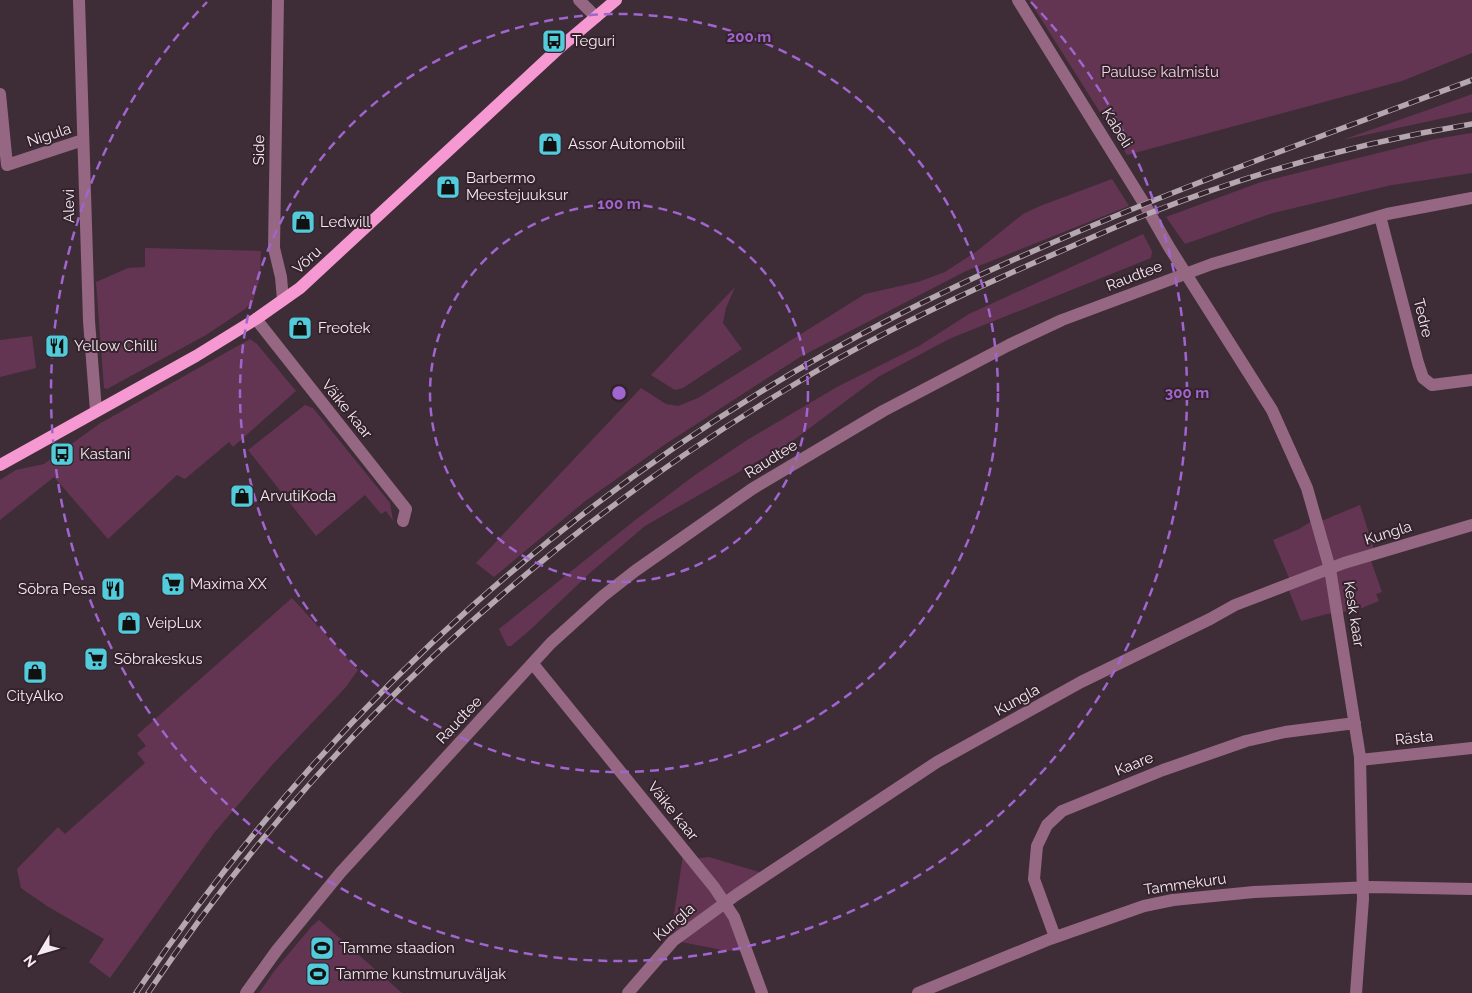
<svg xmlns="http://www.w3.org/2000/svg" width="1472" height="993" font-family="Raleway,sans-serif">
<style>
.green{fill:#633552}
.lines{fill:none;stroke-linecap:round;stroke-linejoin:round}
.minor{stroke:#956782;stroke-width:12}
.major{stroke:#f699d2;stroke-width:12}
.rail-casing{stroke:#b5a7af;stroke-width:5.5}
.rail{stroke:#34232d;stroke-width:4;stroke-dasharray:11;stroke-linecap:butt}
.ring{fill:none;stroke:#a065ce;stroke-width:2.5;stroke-dasharray:9 6}
.labels{text-anchor:middle;stroke-width:4;stroke-linejoin:round;paint-order:stroke}
.poi-label{font-size:15px;fill:#f6eaf1;stroke:#34232d;text-anchor:start}
.park-label{font-size:15px;fill:#f6d0e5;stroke:#34232d}
.street-label{font-size:15px;fill:#f6eaf1;stroke:#34232d}
.centre{fill:#a065ce;stroke:#34232d;stroke-width:2.5}
.ring-label{font-size:15px;text-anchor:middle;font-weight:bold;fill:#a065ce;stroke:#34232d;stroke-width:4;stroke-linejoin:round;paint-order:stroke}
</style>
<rect width="100%" height="100%" fill="#3e2d37"/>
<!-- green -->
<path class="green" d="M 1029,0 L 1472,0 L 1472,53 L 1402,81 L 1127,155 Z
M 1472,94 L 1472,112 L 1342,140 L 1456,100 Z
M 1472,133 L 1472,173 L 1392,185 L 1328,200 L 1273,213 L 1185,244 L 1166,217 L 1261,182 L 1435,139 Z
M 1112,179 L 1129,206 L 966,271 L 800,357 L 664,445 L 584,502 L 494,577 L 476,563 L 641,388 L 666,404 L 678,406 L 698,398 L 865,294 L 918,282 L 945,272 L 977,251 L 1023,214 L 1040,206 Z
M 1143,234 L 1152,251 L 1151,258 L 949,339 L 878,377 L 791,442 L 645,526 L 591,572 L 530,630 L 511,646 L 507,646 L 499,629 L 634,521 L 695,475 L 747,440 L 837,387 L 919,346 L 969,314 Z
M 145,248 L 261,251 L 260,277 L 253,301 L 245,309 L 206,335 L 107,389 L 104,388 L 96,282 L 128,268 L 145,267 Z
M 735,287 L 726,308 L 723,323 L 742,349 L 683,388 L 675,390 L 651,375 Z
M 32,336 L 36,368 L 0,377 L 0,340 Z
M 250,339 L 257,344 L 296,391 L 233,447 L 229,442 L 185,479 L 177,475 L 108,539 L 54,477 L 0,520 L 0,480 L 16,470 L 44,464 L 99,424 Z
M 305,405 L 313,408 L 390,503 L 393,521 L 386,511 L 381,514 L 365,495 L 316,536 L 248,450 Z
M 1360,505 L 1376,556 L 1370,558 L 1382,592 L 1376,594 L 1379,601 L 1357,610 L 1327,614 L 1301,621 L 1288,588 L 1292,585 L 1273,540 L 1299,529 L 1317,518 L 1319,522 Z
M 292,598 L 358,670 L 345,688 L 272,765 L 214,833 L 110,978 L 89,962 L 104,939 L 47,906 L 21,888 L 17,869 L 58,827 L 65,834 L 145,763 L 137,753 L 146,746 L 137,735 Z
M 684,849 L 692,859 L 709,857 L 766,874 L 725,902 L 750,952 L 722,950 L 676,941 L 673,921 Z
M 319,920 L 402,993 L 259,993 L 275,970 L 312,926 Z"/>
<g class="lines">
<!-- minor -->
<path class="minor" d="M 79,0 L 89,321 L 96,411
M 278,0 L 274,248 L 281,277 L 283,300
M 579,0 L 596,17
M 1018,0 L 1145,205 L 1169,247 L 1272,410 L 1307,488 L 1330,569 L 1360,757 L 1363,899 L 1356,993
M 0,94 L 7,165 L 83,140
M 1380,216 L 1418,363 L 1423,378 L 1432,385 L 1472,380
M 256,319 L 406,509 L 403,521
M 533,664 L 714,887 L 734,917 L 762,993
M 1360,760 L 1472,748
M 1055,937 L 1034,879 L 1037,846 L 1047,825 L 1062,811 L 1163,770 L 1246,741 L 1285,732 L 1355,723
M 246,993 L 277,950 L 341,872 L 551,643 L 603,596 L 635,571 L 752,489 L 883,411 L 1009,345 L 1062,320 L 1212,264 L 1387,214 L 1472,198
M 628,993 L 673,941 L 736,895 L 937,762 L 1081,682 L 1210,619 L 1235,605 L 1344,563 L 1472,525
M 918,993 L 1050,939 L 1144,906 L 1173,900 L 1254,892 L 1372,887 L 1472,889"/>
<!-- major -->
<path class="major" d="M 0,465 L 196,356 L 256,319 L 300,288 L 557,50 L 616,0"/>
<!-- rail casing -->
<g class="rail-casing">
<path id="rail" d="M 136,993 C 330,704 587,474 896,316 C 1080,222 1279,152 1472,80
M 148,993 C 315,744 534,541 790,387 C 871,337 957,296 1045,258 C 1080,243 1114,227 1150,213 C 1254,172 1362,142 1472,124"/>
</g>
<!-- rail -->
<use href="#rail" class="rail"/>
</g>
<!-- distance rings -->
<g class="ring">
<circle cx="619" cy="393" r="189"/>
<circle cx="619" cy="393" r="379"/>
<path d="M1031 2A568 568 0 1 1 207 2"/>
</g>
<!-- icons -->
<defs>
<g id="bus-square" transform="scale(1.25)"><rect x="-9" y="-9" width="18" height="18" rx="4" fill="#52cbda" stroke="#34232d"/><path d="M-5-6H5V4H4V6H2V4H-2V6H-4V4H-5ZM-3.5-4V0h7V-4ZM-3.5 1.2v1.5H-2V1.2ZM2 1.2v1.5H3.5V1.2Z" fill="#111"/></g>
<g id="shop-square" transform="scale(1.25)"><rect x="-9" y="-9" width="18" height="18" rx="4" fill="#52cbda" stroke="#34232d"/><path d="M-5-2.5h2.3a2.7 3.5 0 0 1 5.4 0H5L5.5 6h-11ZM-1.5-2.5h3a1.5 2.3 0 0 0-3 0Z" fill="#111"/></g>
<g id="restaurant-square" transform="scale(1.25)"><rect x="-9" y="-9" width="18" height="18" rx="4" fill="#52cbda" stroke="#34232d"/><path d="M-5-6h1v4h1v-4h1v4h1v-4h1v5L-1.5 .5V6h-2V.5L-5-1ZM5-6V6H3V1.5H1.5Q1.5-4 5-6Z" fill="#111"/></g>
<g id="supermarket-square" transform="scale(1.25)"><rect x="-9" y="-9" width="18" height="18" rx="4" fill="#52cbda" stroke="#34232d"/><path d="M-6-5.5h2.5l.6 2H6L4.5 2H-2.5L-4.4-4H-6ZM-1.5 3.2a1.3 1.3 0 1 0 .1 0ZM3 3.2a1.3 1.3 0 1 0 .1 0Z" fill="#111"/></g>
<g id="stadium-square" transform="scale(1.25)"><rect x="-9" y="-9" width="18" height="18" rx="4" fill="#52cbda" stroke="#34232d"/><path d="M0-5a6.5 5 0 1 0 0 10a6.5 5 0 1 0 0-10ZM-3.5-1.8h7v3.6h-7Z" fill="#111"/></g>
</defs>
<g fill-rule="evenodd">
<use href="#bus-square" x="554" y="41"/>
<use href="#shop-square" x="550" y="144"/>
<use href="#shop-square" x="448" y="187"/>
<use href="#shop-square" x="303" y="222"/>
<use href="#shop-square" x="300" y="328"/>
<use href="#restaurant-square" x="57" y="346"/>
<use href="#bus-square" x="62" y="454"/>
<use href="#shop-square" x="242" y="496"/>
<use href="#supermarket-square" x="173" y="584"/>
<use href="#restaurant-square" x="113" y="589"/>
<use href="#shop-square" x="129" y="623"/>
<use href="#supermarket-square" x="96" y="659"/>
<use href="#shop-square" x="35" y="672"/>
<use href="#stadium-square" x="322" y="948"/>
<use href="#stadium-square" x="318" y="974"/>
</g>
<g class="labels">
<!-- poi labels -->
<g class="poi-label">
<text x="572" y="46">Teguri</text>
<text x="568" y="149">Assor Automobiil</text>
<text x="466" y="183">Barbermo<tspan x="466" dy="17">Meestejuuksur</tspan></text>
<text x="320" y="227">Ledwill</text>
<text x="318" y="333">Freotek</text>
<text x="74" y="351">Yellow Chilli</text>
<text x="80" y="459">Kastani</text>
<text x="260" y="501">ArvutiKoda</text>
<text x="190" y="589">Maxima XX</text>
<text x="96" y="594" text-anchor="end">Sõbra Pesa</text>
<text x="146" y="628">VeipLux</text>
<text x="114" y="664">Sõbrakeskus</text>
<text x="35" y="701" text-anchor="middle">CityAlko</text>
<text x="340" y="953">Tamme staadion</text>
<text x="336" y="979">Tamme kunstmuruväljak</text>
</g>
<!-- park labels -->
<g class="park-label">
<text x="1160" y="77">Pauluse kalmistu</text>
</g>
<!-- street labels -->
<g class="street-label">
<text transform="translate(1117 128) rotate(58)" y="5">Kabeli</text>
<text transform="translate(49 135) rotate(-18)" y="5">Nigula</text>
<text transform="translate(259 150) rotate(-89)" y="5">Side</text>
<text transform="translate(69 206) rotate(-91)" y="5">Alevi</text>
<text transform="translate(307 260) rotate(-43)" y="5">Võru</text>
<text transform="translate(1134 276) rotate(-21)" y="5">Raudtee</text>
<text transform="translate(1423 318) rotate(76)" y="5">Tedre</text>
<text transform="translate(347 409) rotate(51)" y="5">Väike kaar</text>
<text transform="translate(771 459) rotate(-32)" y="5">Raudtee</text>
<text transform="translate(1388 533) rotate(-17)" y="5">Kungla</text>
<text transform="translate(1354 614) rotate(81)" y="5">Kesk kaar</text>
<text transform="translate(1017 700) rotate(-29)" y="5">Kungla</text>
<text transform="translate(459 720) rotate(-47)" y="5">Raudtee</text>
<text transform="translate(1414 738) rotate(-6)" y="5">Rästa</text>
<text transform="translate(1134 764) rotate(-22)" y="5">Kaare</text>
<text transform="translate(673 811) rotate(51)" y="5">Väike kaar</text>
<text transform="translate(1185 884) rotate(-8)" y="5">Tammekuru</text>
<text transform="translate(674 922) rotate(-41)" y="5">Kungla</text>
</g>
</g>
<circle cx="619" cy="393" r="8" class="centre"/>
<g class="ring-label">
<text x="749" y="42">200 m</text>
<text x="619" y="209">100 m</text>
<text x="1187" y="398">300 m</text>
</g>
<!-- north arrow -->
<g transform="translate(40 953) rotate(232)" stroke="#34232d" stroke-width="4" paint-order="stroke">
<path d="M0-4L9 19L0 12L-9 19Z" fill="#f6eaf1"/>
<text y="-8" font-size="14" font-weight="bold" text-anchor="middle" fill="#f6eaf1">N</text>
</g>
</svg>
